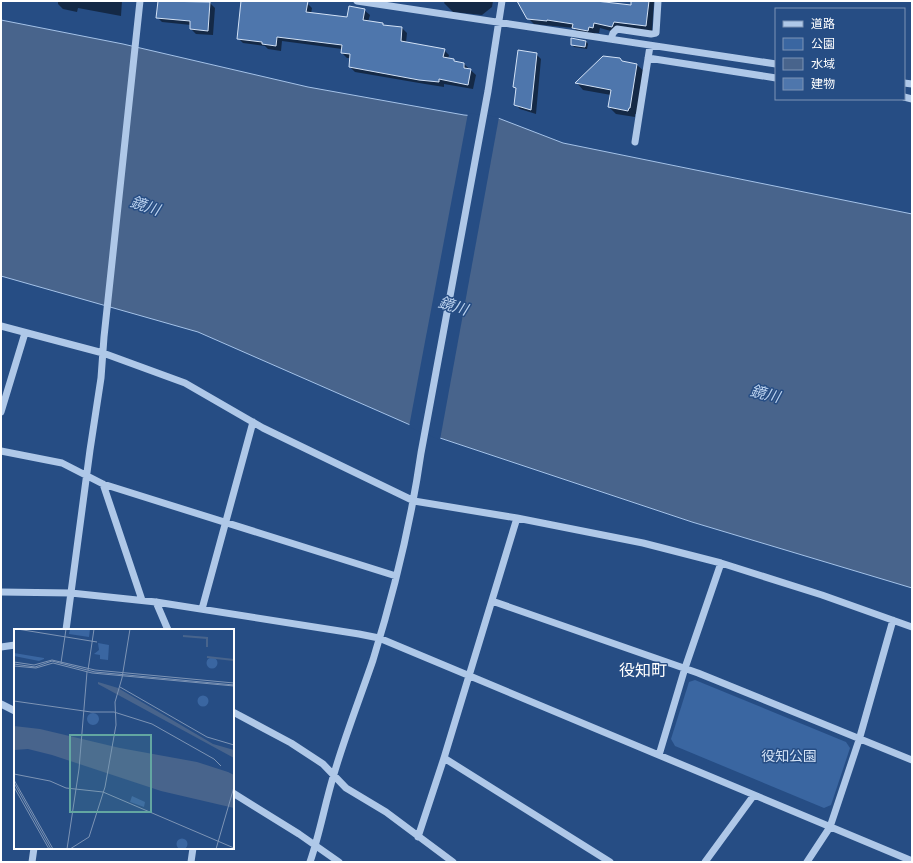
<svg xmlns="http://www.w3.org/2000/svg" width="913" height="863" font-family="'Open Sans','Noto Sans JP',sans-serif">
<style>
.green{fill:#3a66a1}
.water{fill:#48648c;stroke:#a4c2e8}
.pier{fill:#264d84}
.shadow{fill:#0007}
.building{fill:#4e76ac;stroke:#d3e2f6}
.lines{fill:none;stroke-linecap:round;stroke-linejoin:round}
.minor{stroke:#afc8e8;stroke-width:7}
.labels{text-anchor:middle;stroke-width:3;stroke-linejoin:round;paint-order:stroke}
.park-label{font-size:14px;fill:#d3e2f6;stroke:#264d84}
.water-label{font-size:15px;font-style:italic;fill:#bbd2ef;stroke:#264d84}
.quarter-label{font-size:16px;fill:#fff;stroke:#264d84}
.inset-river{fill:none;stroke:#48648c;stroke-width:2}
.inset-road{fill:none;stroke:#7d94b5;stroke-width:1}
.view{fill:#63a6a1;fill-opacity:0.15;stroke:#63a6a1;stroke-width:2}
.inset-edge{fill:none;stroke:#fff;stroke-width:2}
</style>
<rect width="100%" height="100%" fill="#264d84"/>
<!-- green -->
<path class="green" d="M 695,680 L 846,742 L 850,748 L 831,805 L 824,808 L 675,746 L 671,739 L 689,682 Z"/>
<!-- water -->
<path class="water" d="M 1,20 L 123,44 L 308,87 L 464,115 L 498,118 L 563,143 L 912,214 L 912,588 L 692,522 L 440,438 L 198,332 L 1,276 Z"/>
<!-- pier -->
<path class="pier" d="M 468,113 L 499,117 L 440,440 L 409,427 Z"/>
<!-- shadow -->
<path class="shadow" d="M 55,1 L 122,1 L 121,16 L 78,8 L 77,12 L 63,9 L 58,4 L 58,2 Z
M 159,1 L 191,1 L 210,3 L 215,8 L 213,35 L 196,34 L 191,29 L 191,25 L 162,22 L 157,17 Z
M 242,1 L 291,1 L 307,3 L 312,8 L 311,14 L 348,19 L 364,10 L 370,15 L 368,22 L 382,24 L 384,26 L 402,28 L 407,33 L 406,43 L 444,50 L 449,55 L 448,59 L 464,64 L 476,75 L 473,89 L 444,84 L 444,87 L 425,84 L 355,72 L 350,67 L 351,58 L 347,58 L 342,53 L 342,49 L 282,41 L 281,51 L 268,49 L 265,46 L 243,43 L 238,38 Z
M 445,1 L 493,1 L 492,7 L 482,15 L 453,12 L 444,3 Z
M 522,1 L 608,1 L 607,3 L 632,6 L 632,1 L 654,1 L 652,31 L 618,33 L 600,28 L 599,33 L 595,33 L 594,36 L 579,34 L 574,28 L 534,24 L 528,18 Z
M 586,41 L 588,44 L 587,49 L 574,47 L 572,45 Z
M 536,54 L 541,59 L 536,114 L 520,109 L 515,104 Z
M 622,62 L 637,65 L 644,71 L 637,114 L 635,114 L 635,117 L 616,114 L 609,107 L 611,95 L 583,90 L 577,83 Z"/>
<!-- building -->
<path class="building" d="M 158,1 L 210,2 L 208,31 L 190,29 L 190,21 L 156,18 Z
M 241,1 L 308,1 L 306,12 L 347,17 L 349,6 L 365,9 L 363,20 L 383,23 L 383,25 L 402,27 L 401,41 L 445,49 L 443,57 L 454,59 L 454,61 L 464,63 L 464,68 L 471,69 L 468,85 L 439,79 L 439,82 L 419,80 L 349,67 L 350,54 L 341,53 L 342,45 L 277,37 L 276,46 L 262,44 L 262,42 L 237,39 Z
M 517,1 L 596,1 L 631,5 L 631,1 L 649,1 L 646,26 L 614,22 L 612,27 L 594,23 L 593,28 L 589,27 L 588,31 L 572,28 L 573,24 L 547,20 L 547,21 L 527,19 Z
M 571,38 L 586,41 L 585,47 L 571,45 Z
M 518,50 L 537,53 L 531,110 L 514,105 L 516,88 L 513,87 Z
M 603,56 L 620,58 L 622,61 L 637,64 L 630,108 L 629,108 L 628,111 L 608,107 L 611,90 L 575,83 Z"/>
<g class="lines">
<!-- minor -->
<path class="minor" d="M 357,1 L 776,64
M 611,39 L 613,33 L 617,29 L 651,34 L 656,33 L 658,1
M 648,58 L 776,78
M 904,83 L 912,84
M 904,97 L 912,99
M 635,142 L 650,46
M 1,326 L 103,353 L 185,383 L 263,428 L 414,501 L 517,518 L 643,543 L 721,563 L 822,595 L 912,627
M 1,412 L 25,333
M 1,451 L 62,463 L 103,484 L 396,576
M 103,484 L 142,600
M 1,592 L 71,593 L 156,602 L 359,634 L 379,638 L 912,861
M 492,601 L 698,673 L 912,760
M 156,602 L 168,630
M 202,609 L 253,422
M 66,630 L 90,450 L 101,378 L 104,337 L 140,1
M 1,647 L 15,645
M 1,704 L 15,711
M 233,712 L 291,743 L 323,764 L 346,788 L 386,812 L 453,862
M 659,755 L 685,668 L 721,563
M 444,758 L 610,862
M 233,793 L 299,834 L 339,862
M 418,837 L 444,758 L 517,518
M 32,862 L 34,848
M 191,862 L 193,848
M 310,862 C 320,833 325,803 334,774 C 345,736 360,698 373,660 C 394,592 411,523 421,453 L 488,91 L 502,1
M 705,862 L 754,795
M 807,862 L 830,827 L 859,740 L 893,620"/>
</g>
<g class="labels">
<!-- park labels -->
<g class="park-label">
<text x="789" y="761">役知公園</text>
</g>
<!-- water labels -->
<g class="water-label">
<text transform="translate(145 206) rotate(18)" y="5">鏡川</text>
<text transform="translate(453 306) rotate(17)" y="5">鏡川</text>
<text transform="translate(765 394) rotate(14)" y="5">鏡川</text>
</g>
<!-- quarter labels -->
<g class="quarter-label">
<text x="643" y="676">役知町</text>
</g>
</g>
<!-- overview -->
<g transform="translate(14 629)">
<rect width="220" height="220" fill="#264d84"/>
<path d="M 56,0 L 76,0 L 75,8 L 55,5 ZM 84,14 L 95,16 L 94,31 L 86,30 L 86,26 L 80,25 L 85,21 ZM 0,24 L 30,29 L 30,30 L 25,32 L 0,27 ZM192.5 34a5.5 5.5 0 1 1 11 0a5.5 5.5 0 1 1-11 0ZM183.5 72a5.5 5.5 0 1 1 11 0a5.5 5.5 0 1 1-11 0ZM73 90a6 6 0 1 1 12 0a6 6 0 1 1-12 0ZM 118,167 L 131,173 L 130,178 L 116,173 ZM162.5 215a5.5 5.5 0 1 1 11 0a5.5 5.5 0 1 1-11 0Z" fill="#3a66a1"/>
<path d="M 84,53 L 104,59 L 199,115 L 220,121 L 220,129 L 84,55 ZM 0,97 L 26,100 L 106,119 L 183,133 L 214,143 L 220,146 L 220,179 L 147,162 L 38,126 L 14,120 L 0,121 Z" fill="#48648c"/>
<path class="inset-river" d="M 169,7 L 193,9 L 193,18M 193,28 L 220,31"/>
<path class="inset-road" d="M 3,0 L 83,13M 0,33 L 20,36 L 38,31 L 81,41 L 220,54M 47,34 L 52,0M 0,35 L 21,38 L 38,32 L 81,43 L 220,56M 0,37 L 22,39 L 39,34 L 78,44 L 220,57M 74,41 L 80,0M 106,58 L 193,108 L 220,116M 0,72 L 77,83 L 100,83 L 138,95 L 200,130 L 207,137M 0,145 L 36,152 L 52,159 L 89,163 L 220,219M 0,151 L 39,220M 0,154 L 37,220M 0,158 L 35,220M 53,220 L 65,140 L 73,43M 56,220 L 75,208 L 91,158 L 102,96 L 101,73 L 108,49 L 116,0M 202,220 L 220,158"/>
<path class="view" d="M 56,106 L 137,106 L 137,183 L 56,183 Z"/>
<rect width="220" height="220" class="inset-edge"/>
</g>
<!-- border -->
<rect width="913" height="863" fill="none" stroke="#ffffff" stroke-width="4"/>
<!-- legend -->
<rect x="775" y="8" width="130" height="92" fill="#264d84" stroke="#7d94b5"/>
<rect x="783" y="21" width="20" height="6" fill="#afc8e8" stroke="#7d94b5"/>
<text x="811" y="28" font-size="12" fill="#ffffff">道路</text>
<rect x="783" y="38" width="20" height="12" fill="#3a66a1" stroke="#7d94b5"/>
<text x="811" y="48" font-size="12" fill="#ffffff">公園</text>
<rect x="783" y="58" width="20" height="12" fill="#48648c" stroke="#7d94b5"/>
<text x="811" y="68" font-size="12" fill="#ffffff">水域</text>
<rect x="783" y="78" width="20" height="12" fill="#4e76ac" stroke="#7d94b5"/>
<text x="811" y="88" font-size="12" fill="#ffffff">建物</text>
</svg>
